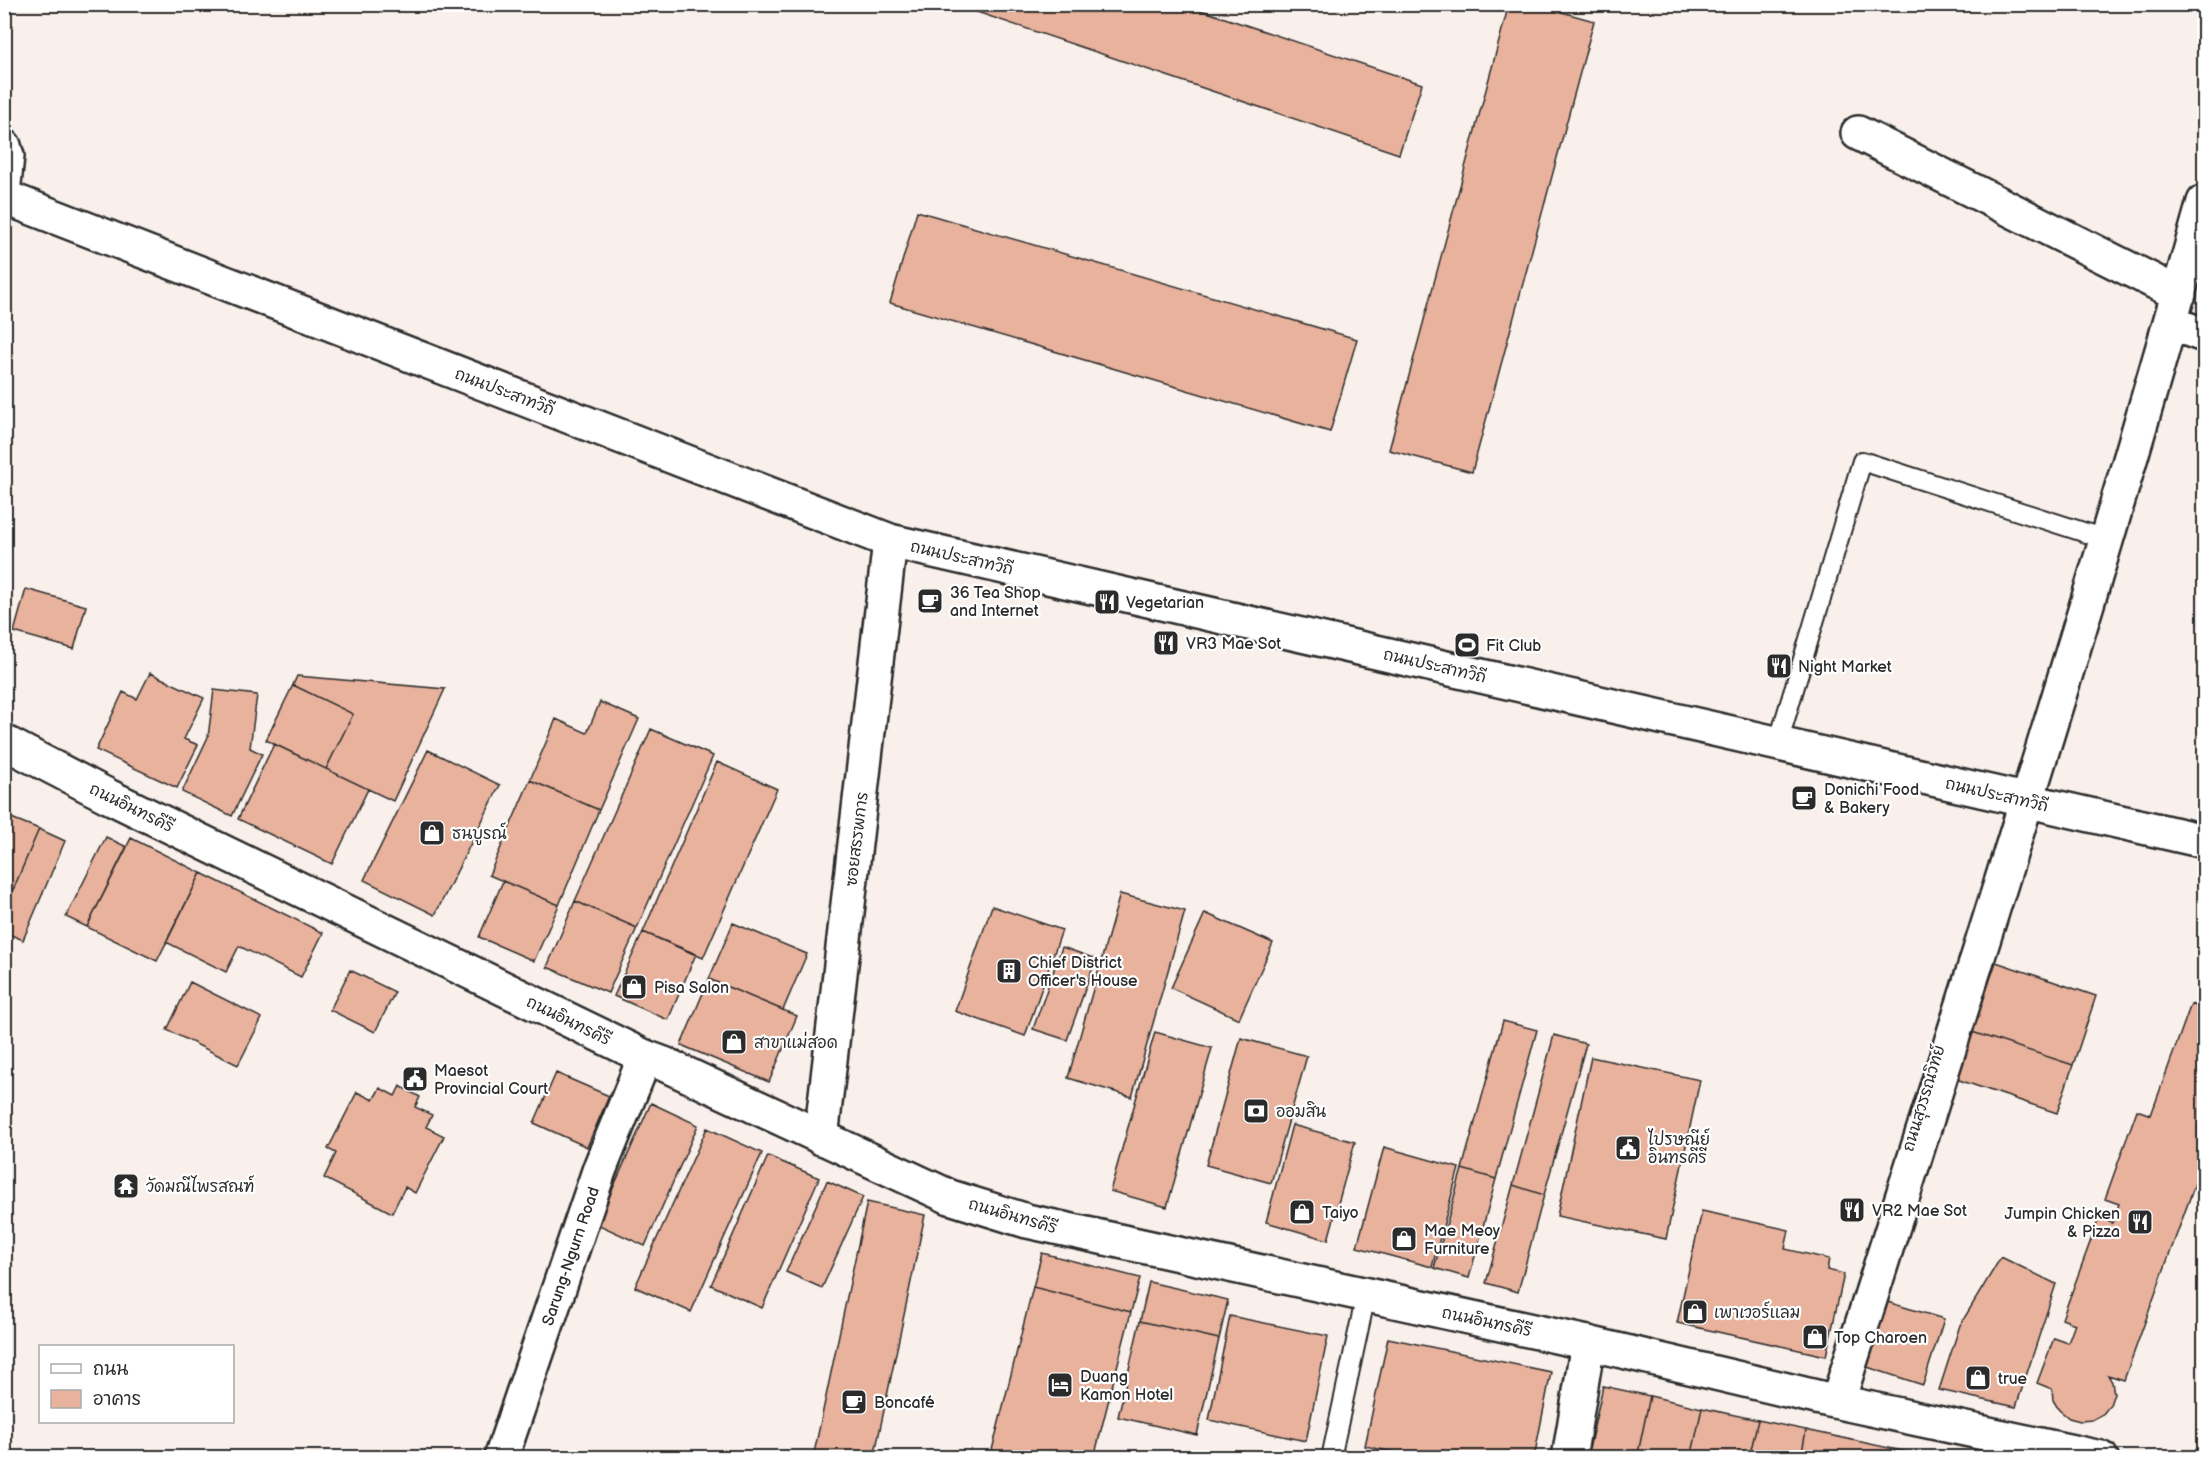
<svg xmlns="http://www.w3.org/2000/svg" width="2209" height="1462" font-family="'Balsamiq Sans','Playpen Sans Thai',sans-serif">
<style>
.building{fill:#e8b29c;stroke:#2b2b2b;stroke-width:1.5}
.lines{fill:none;stroke-linecap:round;stroke-linejoin:round}
.lane-casing{stroke:#2b2b2b;stroke-width:22}
.street-casing{stroke:#2b2b2b;stroke-width:38}
.secondary-casing{stroke:#2b2b2b;stroke-width:38}
.lane{stroke:#fff;stroke-width:18}
.street{stroke:#fff;stroke-width:33}
.secondary{stroke:#fff;stroke-width:33}
.labels{text-anchor:middle;stroke-width:4.5;stroke-linejoin:round;paint-order:stroke}
.street-label{font-size:16px;fill:#2b2b2b;stroke:#fff}
.poi-label{font-size:16px;fill:#2b2b2b;stroke:#fff;text-anchor:start}
</style>
<rect width="100%" height="100%" fill="#faf0eb"/>
<filter id="ink" filterUnits="userSpaceOnUse"><feTurbulence type="fractalNoise" baseFrequency=".0167" numOctaves="2"/><feDisplacementMap in="SourceGraphic" scale="12" xChannelSelector="R" yChannelSelector="G"/><feConvolveMatrix kernelMatrix="1 2 1 2 8 2 1 2 1" color-interpolation-filters="sRGB"/></filter>
<g filter="url(#ink)">
<!-- building -->
<path class="building" d="M 973,4 L 1183,4 L 1422,84 L 1399,154 L 971,10 Z
M 1509,4 L 1533,4 L 1594,21 L 1472,472 L 1389,450 Z
M 917,211 L 1357,339 L 1330,432 L 890,303 Z
M 26,589 L 86,606 L 74,649 L 14,632 Z
M 150,673 L 204,698 L 184,739 L 198,745 L 177,788 L 96,750 L 123,692 L 137,699 Z
M 297,676 L 445,689 L 393,801 L 326,769 L 353,714 L 293,685 Z
M 293,685 L 353,714 L 326,769 L 266,740 Z
M 214,690 L 257,695 L 250,748 L 262,754 L 232,816 L 182,792 L 208,737 Z
M 600,702 L 639,719 L 599,810 L 530,780 L 556,719 L 587,733 Z
M 651,729 L 713,756 L 637,928 L 575,901 Z
M 274,744 L 368,789 L 332,864 L 238,819 Z
M 428,750 L 500,785 L 435,915 L 364,880 Z
M 717,762 L 777,789 L 703,958 L 643,932 Z
M 530,780 L 599,810 L 559,905 L 489,875 Z
M 4,815 L 39,829 L 4,911 Z
M 39,829 L 65,841 L 23,940 L 4,932 L 4,911 Z
M 106,837 L 127,847 L 87,927 L 66,917 Z
M 131,838 L 201,873 L 157,961 L 87,927 Z
M 201,873 L 323,933 L 301,977 L 239,946 L 226,972 L 166,942 Z
M 503,881 L 559,905 L 534,961 L 479,937 Z
M 1120,894 L 1185,911 L 1132,1097 L 1068,1078 Z
M 575,901 L 637,928 L 608,993 L 547,967 Z
M 992,906 L 1062,930 L 1025,1036 L 955,1011 Z
M 1205,913 L 1273,943 L 1239,1019 L 1171,988 Z
M 733,923 L 807,954 L 783,1010 L 709,979 Z
M 643,932 L 696,954 L 668,1020 L 614,996 Z
M 1062,947 L 1096,959 L 1067,1040 L 1033,1029 Z
M 1996,962 L 2096,996 L 2073,1065 L 1972,1032 Z
M 350,970 L 395,992 L 375,1032 L 330,1010 Z
M 709,979 L 797,1016 L 769,1082 L 681,1045 Z
M 190,982 L 262,1018 L 238,1065 L 167,1030 Z
M 2191,1004 L 2204,1009 L 2204,1159 L 2124,1380 L 2108,1375 L 2112,1382 L 2114,1393 L 2110,1405 L 2103,1414 L 2092,1420 L 2080,1421 L 2069,1418 L 2059,1410 L 2053,1400 L 2052,1389 L 2037,1383 L 2054,1338 L 2068,1343 L 2075,1324 L 2062,1319 L 2099,1218 L 2112,1223 L 2119,1204 L 2105,1199 L 2137,1110 L 2151,1115 Z
M 1503,1021 L 1537,1030 L 1496,1179 L 1462,1169 Z
M 1155,1032 L 1212,1048 L 1167,1207 L 1110,1191 Z
M 1972,1032 L 2073,1065 L 2057,1113 L 1956,1079 Z
M 1554,1035 L 1586,1044 L 1544,1195 L 1513,1185 Z
M 1241,1038 L 1307,1056 L 1271,1183 L 1206,1165 Z
M 1591,1057 L 1700,1080 L 1666,1239 L 1557,1216 Z
M 556,1073 L 609,1096 L 587,1147 L 534,1123 Z
M 400,1086 L 420,1097 L 415,1107 L 432,1115 L 426,1127 L 444,1136 L 415,1193 L 405,1187 L 392,1213 L 324,1178 L 336,1153 L 328,1149 L 357,1092 L 373,1100 L 380,1088 L 395,1096 Z
M 651,1103 L 698,1125 L 645,1246 L 597,1224 Z
M 1292,1125 L 1355,1142 L 1328,1240 L 1266,1222 Z
M 707,1128 L 762,1153 L 691,1312 L 635,1287 Z
M 1384,1147 L 1459,1168 L 1432,1267 L 1357,1247 Z
M 768,1156 L 819,1178 L 762,1308 L 711,1285 Z
M 1462,1169 L 1496,1179 L 1469,1278 L 1434,1268 Z
M 827,1181 L 863,1197 L 822,1288 L 786,1272 Z
M 1513,1185 L 1544,1195 L 1518,1292 L 1486,1283 Z
M 867,1202 L 925,1215 L 874,1458 L 813,1458 Z
M 1702,1211 L 1789,1230 L 1785,1249 L 1829,1259 L 1827,1270 L 1844,1274 L 1826,1356 L 1677,1323 Z
M 1042,1253 L 1140,1278 L 1131,1312 L 1033,1287 Z
M 2001,1257 L 2056,1284 L 2016,1407 L 1939,1390 L 1960,1325 Z
M 1149,1282 L 1228,1300 L 1219,1339 L 1140,1321 Z
M 1033,1287 L 1131,1312 L 1094,1458 L 990,1458 Z
M 1884,1301 L 1944,1319 L 1923,1385 L 1864,1366 Z
M 1230,1316 L 1328,1336 L 1306,1441 L 1209,1420 Z
M 1140,1321 L 1219,1339 L 1197,1435 L 1118,1417 Z
M 1388,1338 L 1551,1372 L 1534,1458 L 1420,1458 L 1365,1446 Z
M 1603,1386 L 1650,1396 L 1637,1458 L 1587,1458 Z
M 1650,1396 L 1702,1408 L 1691,1458 L 1637,1458 Z
M 1702,1408 L 1758,1420 L 1749,1458 L 1691,1458 Z
M 1758,1420 L 1806,1430 L 1801,1458 L 1749,1458 Z
M 1806,1430 L 1903,1451 L 1902,1458 L 1801,1458 Z
M 1363,1451 L 1404,1458 L 1362,1458 Z
M 1903,1451 L 1931,1458 L 1902,1458 Z"/>
<g class="lines">
<!-- lane casing -->
<g class="lane-casing">
<path id="lane" d="M 1778,743 L 1862,461 L 2105,539
M 1331,1458 L 1366,1295"/>
</g>
<!-- street casing -->
<g class="street-casing">
<path id="street" d="M 1858,133 L 2179,294
M 4,146 L 7,156 L 4,184
M 4,197 L 890,541 L 2204,841
M 2170,323 L 2204,335
M 821,1138 L 890,541
M 1838,1401 C 1963,1003 2092,605 2204,202
M 501,1458 L 600,1168 L 645,1057
M 1569,1458 L 1588,1343"/>
</g>
<!-- secondary casing -->
<g class="secondary-casing">
<path id="secondary" d="M 4,742 L 108,796 L 645,1057 L 664,1064 L 950,1197 L 1027,1221 L 1588,1343 L 1829,1400 L 2101,1458"/>
</g>
<!-- lane -->
<use href="#lane" class="lane"/>
<!-- street -->
<use href="#street" class="street"/>
<!-- secondary -->
<use href="#secondary" class="secondary"/>
</g>
</g>
<!-- icons -->
<defs>
<g id="cafe-square" transform="scale(1.35)"><rect x="-9" y="-9" width="18" height="18" rx="4" fill="#2b2b2b" stroke="#fff"/><path d="M-5.5-4.5H6V0H3Q3 3.5 0 3.5H-2.5Q-5.5 3.5-5.5 0ZM3-3.2v2h1.7v-2ZM-6 4.5H4V6H-6Z" fill="#fff"/></g>
<g id="restaurant-square" transform="scale(1.35)"><rect x="-9" y="-9" width="18" height="18" rx="4" fill="#2b2b2b" stroke="#fff"/><path d="M-5-6h1v4h1v-4h1v4h1v-4h1v5L-1.5 .5V6h-2V.5L-5-1ZM5-6V6H3V1.5H1.5Q1.5-4 5-6Z" fill="#fff"/></g>
<g id="stadium-square" transform="scale(1.35)"><rect x="-9" y="-9" width="18" height="18" rx="4" fill="#2b2b2b" stroke="#fff"/><path d="M0-5a6.5 5 0 1 0 0 10a6.5 5 0 1 0 0-10ZM-3.5-1.8h7v3.6h-7Z" fill="#fff"/></g>
<g id="shop-square" transform="scale(1.35)"><rect x="-9" y="-9" width="18" height="18" rx="4" fill="#2b2b2b" stroke="#fff"/><path d="M-5-2.5h2.3a2.7 3.5 0 0 1 5.4 0H5L5.5 6h-11ZM-1.5-2.5h3a1.5 2.3 0 0 0-3 0Z" fill="#fff"/></g>
<g id="building-square" transform="scale(1.35)"><rect x="-9" y="-9" width="18" height="18" rx="4" fill="#2b2b2b" stroke="#fff"/><path d="M-4-6H4V6H1V3H-1V6H-4ZM-2.5-4.3h1.7v1.8h-1.7ZM.8-4.3h1.7v1.8H.8ZM-2.5-1h1.7V.8h-1.7ZM.8-1h1.7V.8H.8Z" fill="#fff"/></g>
<g id="civic-square" transform="scale(1.35)"><rect x="-9" y="-9" width="18" height="18" rx="4" fill="#2b2b2b" stroke="#fff"/><path d="M-.6-6.5H3V-4.5H.6V-3L4-1V1h2V6H-6V1h2V-1L-.6-3ZM-1.2 2.5V6h2.4V2.5Z" fill="#fff"/></g>
<g id="bank-square" transform="scale(1.35)"><rect x="-9" y="-9" width="18" height="18" rx="4" fill="#2b2b2b" stroke="#fff"/><path d="M-6-4H6V4H-6ZM0-2.3a2.3 2.3 0 1 0 0 4.6a2.3 2.3 0 1 0 0-4.6Z" fill="#fff"/></g>
<g id="temple-square" transform="scale(1.35)"><rect x="-9" y="-9" width="18" height="18" rx="4" fill="#2b2b2b" stroke="#fff"/><path d="M0-6L5-2H3V0L6.5 2.5H4V6H1.5V3h-3V6H-4V2.5H-6.5L-3 0V-2H-5Z" fill="#fff"/></g>
<g id="hotel-square" transform="scale(1.35)"><rect x="-9" y="-9" width="18" height="18" rx="4" fill="#2b2b2b" stroke="#fff"/><path d="M-6-4.5h1.5V1H6V5H4.5V3h-9V5H-6ZM-4 0a1.8 1.8 0 1 1 3.6 0ZM.5 0V-2.5h3Q6-2.5 6 0Z" fill="#fff"/></g>
</defs>
<g fill-rule="evenodd">
<use href="#cafe-square" x="930" y="601"/>
<use href="#restaurant-square" x="1107" y="602"/>
<use href="#restaurant-square" x="1166" y="643"/>
<use href="#stadium-square" x="1467" y="645"/>
<use href="#restaurant-square" x="1779" y="666"/>
<use href="#cafe-square" x="1804" y="798"/>
<use href="#shop-square" x="432" y="833"/>
<use href="#building-square" x="1009" y="971"/>
<use href="#shop-square" x="634" y="987"/>
<use href="#shop-square" x="734" y="1042"/>
<use href="#civic-square" x="415" y="1079"/>
<use href="#bank-square" x="1256" y="1111"/>
<use href="#civic-square" x="1628" y="1148"/>
<use href="#temple-square" x="126" y="1186"/>
<use href="#restaurant-square" x="1852" y="1210"/>
<use href="#shop-square" x="1302" y="1212"/>
<use href="#restaurant-square" x="2140" y="1222"/>
<use href="#shop-square" x="1404" y="1239"/>
<use href="#shop-square" x="1695" y="1312"/>
<use href="#shop-square" x="1815" y="1337"/>
<use href="#shop-square" x="1978" y="1378"/>
<use href="#hotel-square" x="1060" y="1385"/>
<use href="#cafe-square" x="854" y="1402"/>
</g>
<g class="labels">
<!-- street labels -->
<g class="street-label">
<text transform="translate(505 391) rotate(21)" y="6">ถนนประสาทวิถี</text>
<text transform="translate(962 557) rotate(13)" y="6">ถนนประสาทวิถี</text>
<text transform="translate(1435 665) rotate(13)" y="6">ถนนประสาทวิถี</text>
<text transform="translate(1997 794) rotate(13)" y="6">ถนนประสาทวิถี</text>
<text transform="translate(132 807) rotate(26)" y="6">ถนนอินทรคีรี</text>
<text transform="translate(856 839) rotate(-83)" y="6">ซอยสรรพการ</text>
<text transform="translate(569 1020) rotate(26)" y="6">ถนนอินทรคีรี</text>
<text transform="translate(1923 1098) rotate(-73)" y="6">ถนนสุวรรณวิทย์</text>
<text transform="translate(1013 1215) rotate(16)" y="6">ถนนอินทรคีรี</text>
<text transform="translate(570 1256) rotate(-71)" y="6">Sarung-Ngurn Road</text>
<text transform="translate(1487 1321) rotate(12)" y="6">ถนนอินทรคีรี</text>
</g>
<!-- poi labels -->
<g class="poi-label">
<text x="950" y="598">36 Tea Shop<tspan x="950" dy="18">and Internet</tspan></text>
<text x="1126" y="608">Vegetarian</text>
<text x="1186" y="649">VR3 Mae Sot</text>
<text x="1486" y="651">Fit Club</text>
<text x="1798" y="672">Night Market</text>
<text x="1824" y="795">Donichi Food<tspan x="1824" dy="18">&amp; Bakery</tspan></text>
<text x="452" y="839">ธนบูรณ์</text>
<text x="1028" y="968">Chief District<tspan x="1028" dy="18">Officer's House</tspan></text>
<text x="654" y="993">Pisa Salon</text>
<text x="754" y="1048">สาขาแม่สอด</text>
<text x="434" y="1076">Maesot<tspan x="434" dy="18">Provincial Court</tspan></text>
<text x="1276" y="1117">ออมสิน</text>
<text x="1648" y="1145">ไปรษณีย์<tspan x="1648" dy="18">อินทรคีรี</tspan></text>
<text x="146" y="1192">วัดมณีไพรสณฑ์</text>
<text x="1872" y="1216">VR2 Mae Sot</text>
<text x="1322" y="1218">Taiyo</text>
<text x="2120" y="1219" text-anchor="end">Jumpin Chicken<tspan x="2120" dy="18">&amp; Pizza</tspan></text>
<text x="1424" y="1236">Mae Meoy<tspan x="1424" dy="18">Furniture</tspan></text>
<text x="1714" y="1318">เพาเวอร์แลม</text>
<text x="1834" y="1343">Top Charoen</text>
<text x="1080" y="1382">Duang<tspan x="1080" dy="18">Kamon Hotel</tspan></text>
<text x="1998" y="1384">true</text>
<text x="874" y="1408">Boncafé</text>
</g>
</g>
<!-- margin -->
<rect width="2209" height="1462" fill="none" stroke="#fff" stroke-width="24"/>
<rect x="12" y="12" width="2185" height="1438" fill="none" stroke="#2b2b2b" stroke-width="2" filter="url(#ink)"/>
<!-- legend -->
<rect x="39" y="1345" width="195" height="78" fill="#ffffff" stroke="#aaaaaa" stroke-width="1.5"/>
<rect x="51" y="1364" width="30" height="9" fill="#ffffff" stroke="#aaaaaa" stroke-width="1.5"/>
<text x="93" y="1375" font-size="18" fill="#2b2b2b">ถนน</text>
<rect x="51" y="1390" width="30" height="18" fill="#e8b29c" stroke="#aaaaaa" stroke-width="1.5"/>
<text x="93" y="1405" font-size="18" fill="#2b2b2b">อาคาร</text>
</svg>
